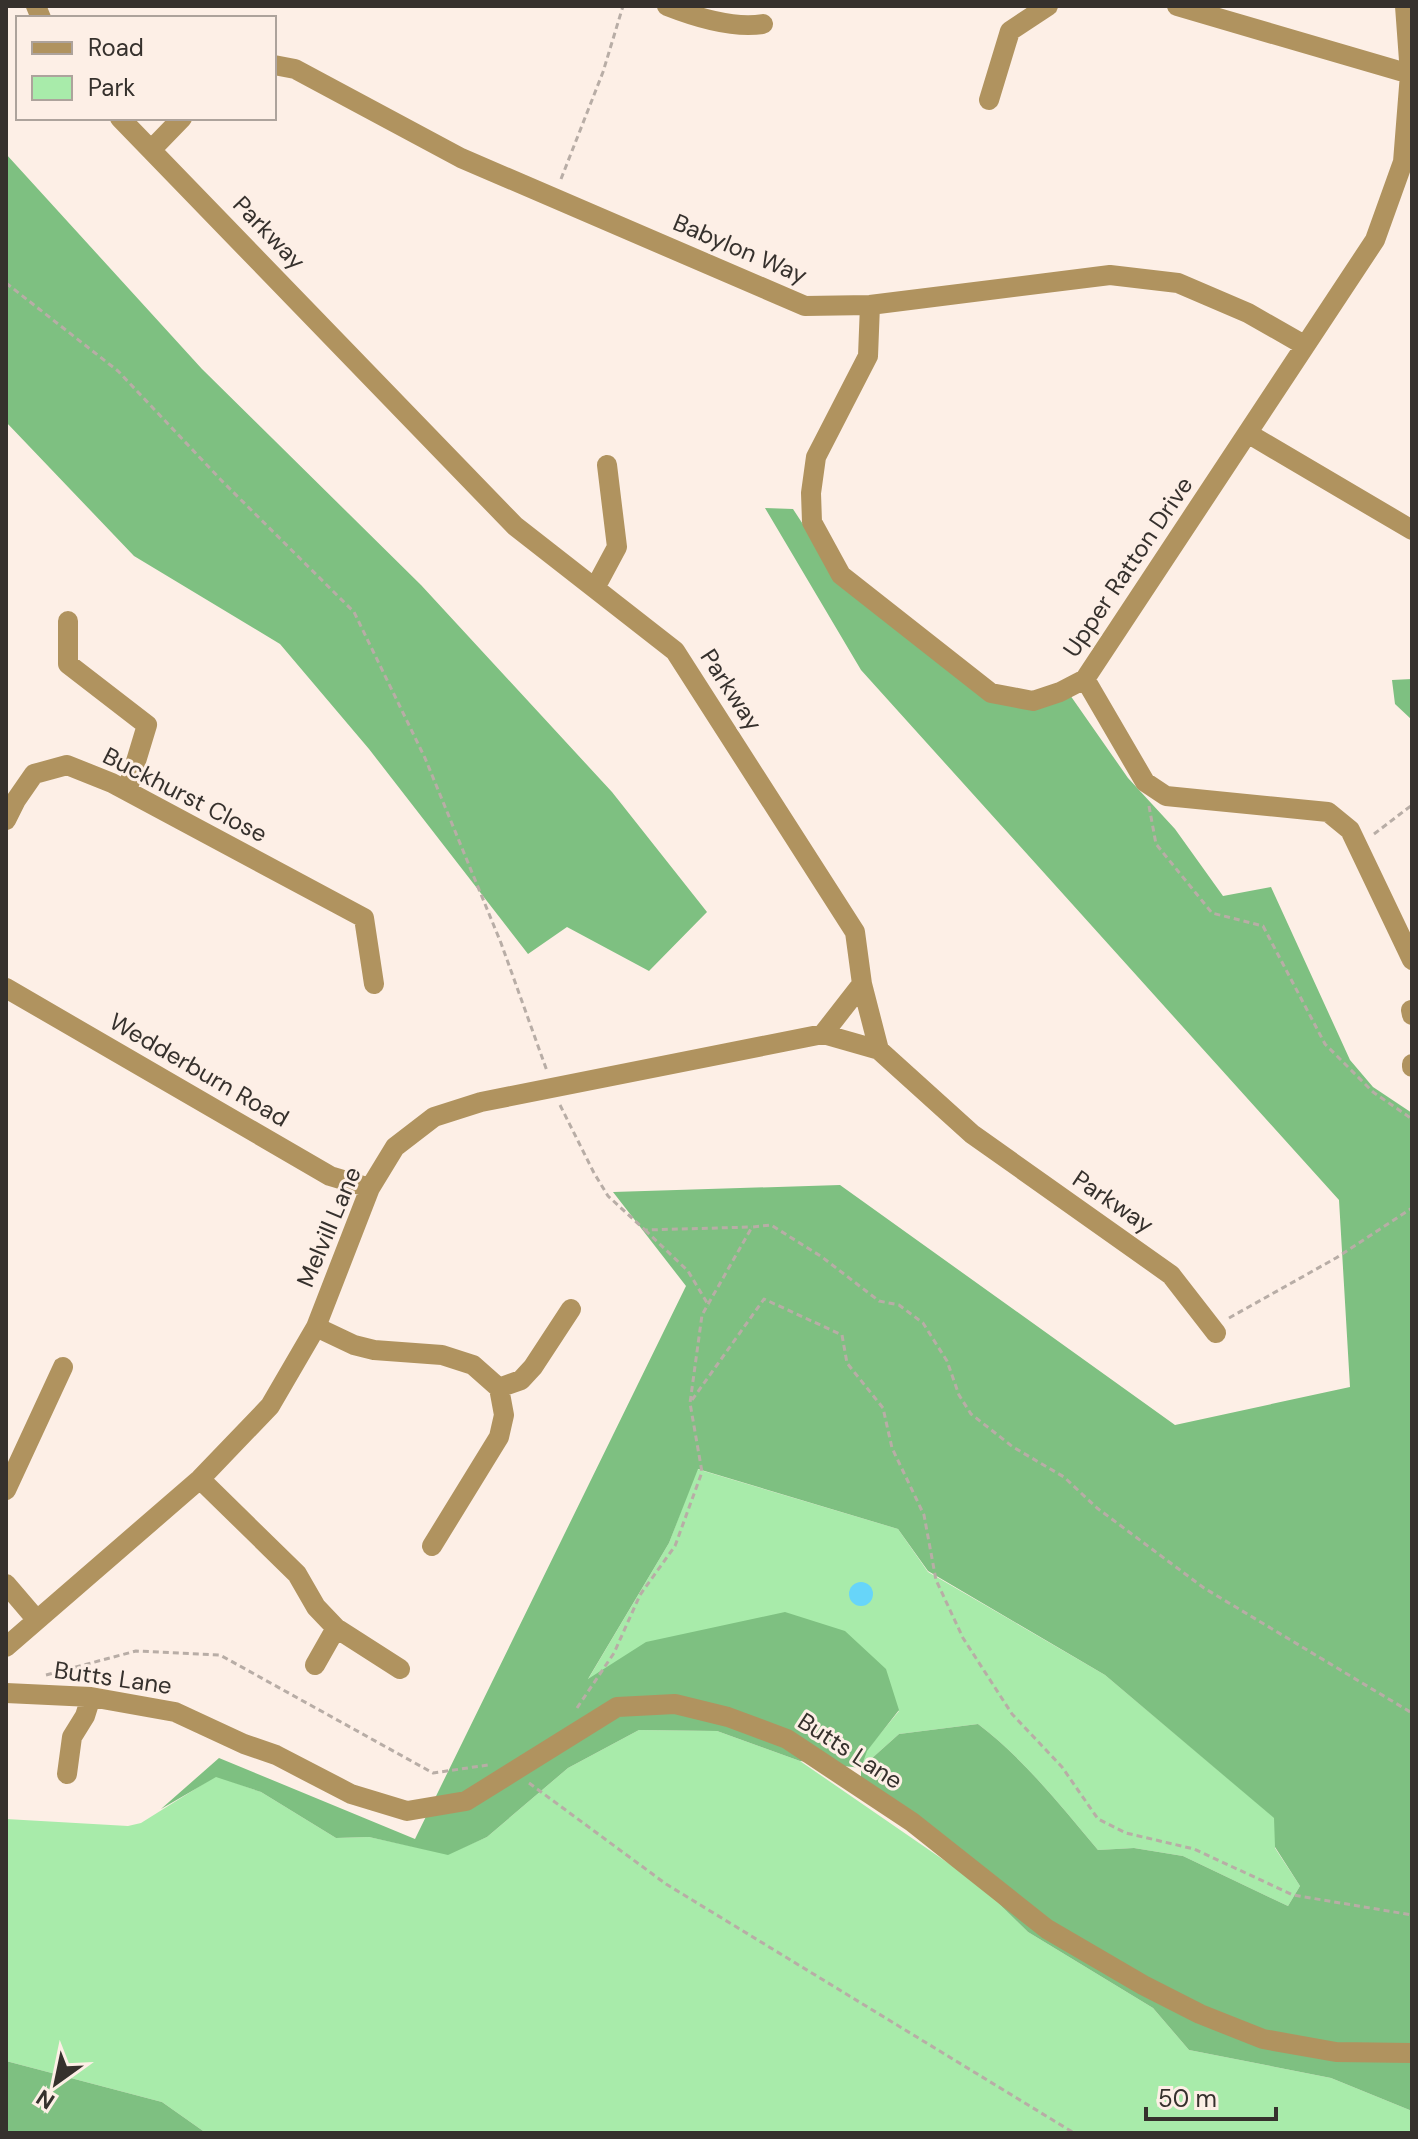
<svg xmlns="http://www.w3.org/2000/svg" width="1418" height="2139" font-family="'DM Sans',sans-serif">
<style>
.green{fill:#a8ebaa}
.forest{fill:#7ec081}
.water{fill:#67d5f9}
.lines{fill:none;stroke-linecap:round;stroke-linejoin:round}
.path{stroke:#b8ada6;stroke-width:3;stroke-dasharray:6 4;stroke-linecap:butt}
.minor{stroke:#b0935f;stroke-width:20}
.labels{text-anchor:middle;stroke-width:6;stroke-linejoin:round;paint-order:stroke}
.street-label{font-size:24px;fill:#36312d;stroke:#fdefe6}
</style>
<rect width="100%" height="100%" fill="#fdefe6"/>
<!-- green -->
<path class="green" d="M 697,1469 L 898,1529 L 928,1572 L 1105,1675 L 1275,1818 L 1275,1848 L 1300,1886 L 1288,1906 L 1183,1856 L 1134,1848 L 1098,1850 C 1061,1806 1024,1759 978,1724 L 899,1734 L 861,1768 L 866,1751 L 899,1711 L 587,1681 L 669,1543 Z
M 639,1730 L 717,1731 L 800,1761 L 980,1885 L 1028,1932 L 1153,2008 L 1189,2050 L 1331,2078 L 1412,2111 L 1412,2133 L 206,2133 L 162,2102 L 6,2061 L 6,1819 L 128,1826 L 141,1823 L 216,1776 L 261,1792 L 336,1838 L 369,1837 L 448,1854 L 487,1837 L 568,1768 Z"/>
<!-- forest -->
<path class="forest" d="M 6,154 L 202,369 L 421,585 L 612,792 L 707,912 L 649,971 L 567,927 L 528,954 L 369,749 L 280,644 L 134,556 L 6,422 Z
M 765,508 L 793,509 L 838,578 L 1010,698 L 1070,695 L 1128,778 L 1175,829 L 1223,896 L 1271,887 L 1350,1060 L 1373,1087 L 1412,1113 L 1412,2111 L 1331,2078 L 1189,2050 L 1153,2008 L 1028,1932 L 945,1851 L 861,1779 L 861,1768 L 899,1734 L 978,1724 C 1024,1759 1061,1806 1098,1850 L 1134,1848 L 1183,1856 L 1288,1906 L 1300,1886 L 1275,1847 L 1274,1818 L 1105,1675 L 928,1571 L 898,1529 L 698,1469 L 669,1543 L 588,1679 L 646,1642 L 785,1612 L 845,1631 L 886,1669 L 899,1710 L 867,1751 L 861,1768 L 800,1761 L 717,1731 L 639,1730 L 568,1768 L 487,1837 L 448,1855 L 369,1837 L 336,1838 L 261,1792 L 216,1777 L 161,1809 L 219,1758 L 415,1839 L 686,1286 L 613,1192 L 840,1185 L 1175,1425 L 1350,1387 L 1339,1200 L 861,670 Z
M 1412,679 L 1412,720 L 1395,704 L 1392,680 Z
M 6,2061 L 162,2102 L 206,2133 L 6,2133 Z"/>
<!-- water -->
<path class="water" d="M849 1594a12 12 0 1 1 24 0a12 12 0 1 1-24 0Z"/>
<g class="lines">
<!-- path -->
<path class="path" d="M 561,179 L 603,72 L 623,6
M 6,283 L 118,371 L 223,482 L 354,612 L 425,758 L 501,943 L 547,1071
M 1149,806 L 1156,844 L 1212,913 L 1263,926 L 1325,1044 L 1373,1092 L 1412,1119
M 1374,834 L 1412,805
M 560,1105 L 594,1173 L 608,1196 L 645,1230 L 752,1227
M 645,1230 L 688,1271 L 709,1306
M 1229,1318 L 1336,1258 L 1412,1208
M 692,1400 L 764,1299 L 842,1335 L 847,1363 L 883,1408 L 892,1448 L 924,1515 L 936,1580 L 963,1638 L 1012,1714 L 1062,1767 L 1098,1819 L 1126,1833 L 1194,1849 L 1293,1895 L 1412,1915
M 46,1675 L 136,1651 L 220,1655 L 433,1773 L 488,1765
M 577,1708 L 614,1653 L 640,1595 L 675,1546 L 702,1472 L 690,1403 L 702,1315 L 752,1227 L 771,1225 L 822,1257 L 879,1301 L 899,1305 L 923,1323 L 947,1361 L 959,1395 L 971,1414 L 1013,1447 L 1064,1477 L 1097,1508 L 1204,1588 L 1412,1713
M 529,1783 L 666,1884 L 1074,2133"/>
<!-- minor -->
<path class="minor" d="M 36,6 L 41,18
M 667,6 C 695,17 732,29 763,24
M 1177,6 L 1410,74
M 274,65 L 295,69 L 461,158 L 805,306 L 870,305 L 1110,275 L 1178,283 L 1248,313 L 1304,345
M 989,100 L 1010,31 L 1048,6
M 120,118 L 515,526 L 675,651 L 855,932 L 862,984 L 879,1050 L 972,1134 L 1171,1275 L 1216,1333
M 151,150 L 182,118
M 870,305 L 868,356 L 816,457 L 811,493 L 812,522 L 841,575 L 991,693 L 1033,701 L 1060,692 L 1085,679 L 1375,240 L 1403,162 L 1410,74 L 1405,6
M 1249,434 L 1412,530
M 595,588 L 617,547 L 607,465
M 68,621 L 68,664 L 147,725 L 127,791
M 1085,679 L 1145,782 L 1166,796 L 1328,812 L 1350,830 L 1412,960
M 6,820 L 16,800 L 34,774 L 67,765 L 112,783 L 364,918 L 374,984
M 6,988 L 330,1176 L 370,1188
M 1411,1010 L 1412,1015
M 823,1034 L 862,984
M 1412,1064 L 1412,1067
M 316,1327 L 354,1345 L 374,1350 L 442,1355 L 473,1365 L 499,1388 L 504,1415 L 499,1437 L 432,1546
M 499,1388 L 521,1380 L 533,1367 L 571,1309
M 200,1479 L 297,1574 L 316,1607 L 336,1628 L 315,1665
M 6,1490 L 63,1367
M 6,1584 L 36,1619
M 336,1628 L 400,1669
M 6,1647 L 200,1479 L 270,1406 L 316,1327 L 370,1188 L 395,1147 L 434,1117 L 481,1102 L 823,1034 L 879,1050
M 6,1693 L 91,1697 L 175,1712 L 244,1744 L 276,1755 L 351,1794 L 407,1811 L 466,1801 L 617,1707 L 675,1704 L 728,1717 L 787,1739 L 912,1822 L 1047,1929 L 1143,1985 L 1200,2014 L 1263,2039 L 1336,2052 L 1412,2053
M 67,1774 L 72,1737 L 85,1716 L 91,1697"/>
</g>
<g class="labels">
<!-- street labels -->
<g class="street-label">
<text transform="translate(269 233) rotate(46)" y="8">Parkway</text>
<text transform="translate(740 249) rotate(23)" y="8">Babylon Way</text>
<text transform="translate(1128 567) rotate(-56)" y="8">Upper Ratton Drive</text>
<text transform="translate(731 690) rotate(57)" y="8">Parkway</text>
<text transform="translate(185 795) rotate(27)" y="8">Buckhurst Close</text>
<text transform="translate(199 1070) rotate(30)" y="8">Wedderburn Road</text>
<text transform="translate(1113 1202) rotate(34)" y="8">Parkway</text>
<text transform="translate(329 1227) rotate(-67)" y="8">Melvill Lane</text>
<text transform="translate(113 1678) rotate(8)" y="8">Butts Lane</text>
<text transform="translate(850 1751) rotate(33)" y="8">Butts Lane</text>
</g>
</g>
<!-- border -->
<rect width="1418" height="2139" fill="none" stroke="#36312d" stroke-width="16"/>
<!-- legend -->
<rect x="16" y="16" width="260" height="104" fill="#fdefe6" stroke="#ada39c" stroke-width="2"/>
<rect x="32" y="42" width="40" height="12" fill="#b0935f" stroke="#ada39c" stroke-width="2"/>
<text x="88" y="56" font-size="24" fill="#36312d">Road</text>
<rect x="32" y="76" width="40" height="24" fill="#a8ebaa" stroke="#ada39c" stroke-width="2"/>
<text x="88" y="96" font-size="24" fill="#36312d">Park</text>
<!-- north arrow -->
<g transform="translate(56 2083) rotate(213)" stroke="#fdefe6" stroke-width="6" paint-order="stroke">
<path d="M0-6L14 30L0 20L-14 30Z" fill="#36312d"/>
<text y="-12" font-size="22" font-weight="bold" text-anchor="middle" fill="#36312d">N</text>
</g>
<!-- scale -->
<path d="M1146 2107v12h130v-12" fill="none" stroke="#36312d" stroke-width="4"/>
<text x="1158" y="2107" font-size="24" fill="#36312d" stroke="#fdefe6" stroke-width="6" paint-order="stroke">50 m</text>
</svg>
